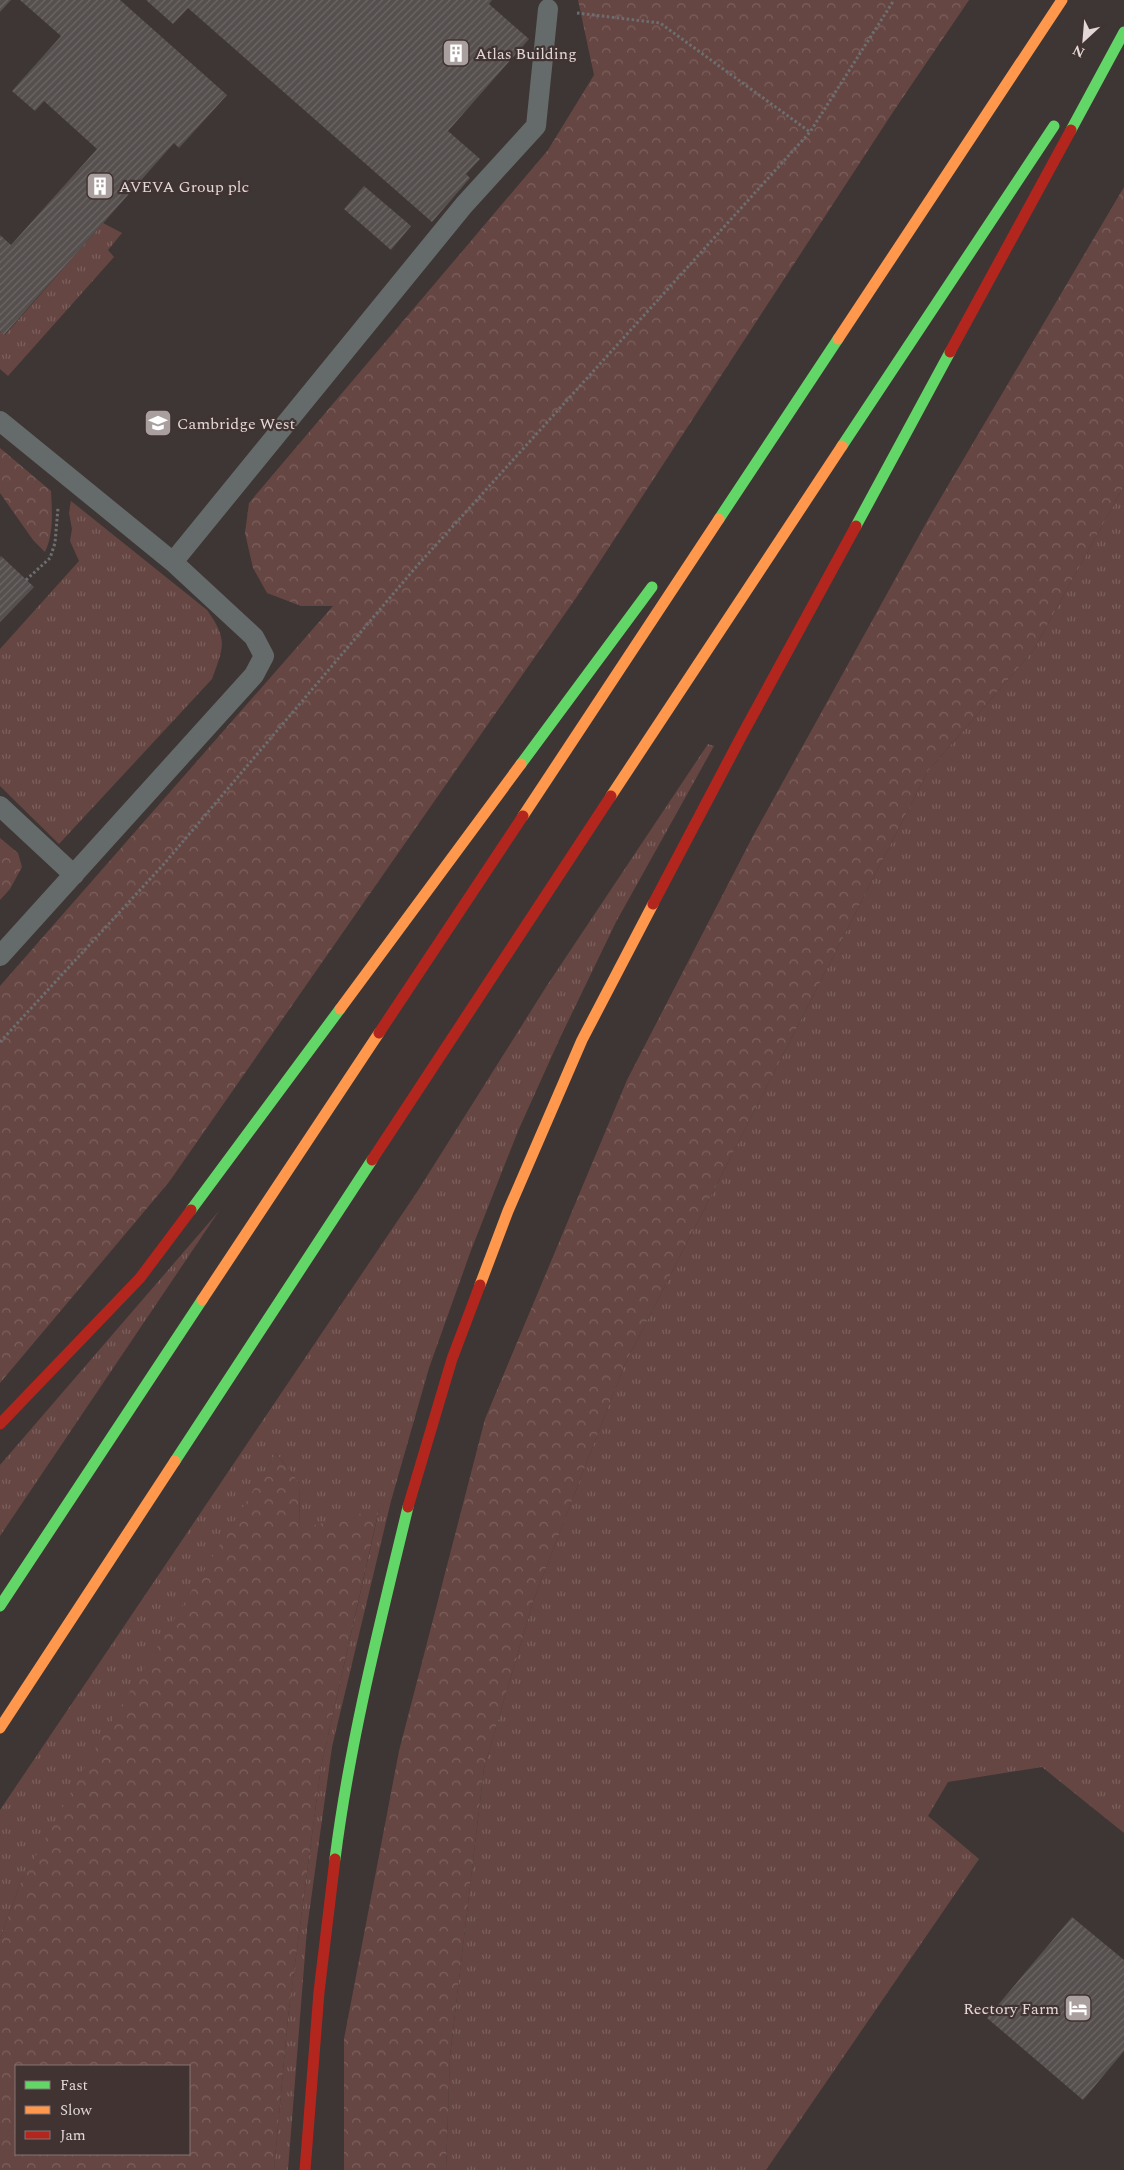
<svg xmlns="http://www.w3.org/2000/svg" width="1124" height="2170" font-family="Spectral,serif">
<style>
.grass{fill:url(#grass-tufts)}
.forest{fill:url(#forest-crowns);fill-rule:evenodd}
.building{fill:url(#building-hatch)}
.lines{fill:none;stroke-linecap:round;stroke-linejoin:round}
.path{stroke:#6d6e6f;stroke-width:3;stroke-dasharray:2.5 2.5;stroke-linecap:butt}
.lane{stroke:#656b6b;stroke-width:20}
.fast{stroke:#63d668;stroke-width:11}
.slow{stroke:#ff974d;stroke-width:11}
.jam{stroke:#b3261e;stroke-width:11}
.labels{text-anchor:middle;stroke-width:4.5;stroke-linejoin:round;paint-order:stroke}
.poi-label{font-size:16px;fill:#e2d8d7;stroke:#413331;text-anchor:start}
</style>
<defs>
<pattern id="grass-tufts" width="24" height="20" patternUnits="userSpaceOnUse" patternTransform="scale(1.25)"><rect width="24" height="20" fill="#664643"/><path d="M3 7l-1-3M5 7V3M7 7l1-3M15 17l-1-3M17 17v-4M19 17l1-3" fill="none" stroke="#7c605d"/></pattern>
<pattern id="forest-crowns" width="20" height="18" patternUnits="userSpaceOnUse" patternTransform="scale(1.25)"><rect width="20" height="18" fill="#664643"/><path d="M2 6a3 3 0 1 1 6 0M12 15a3 3 0 1 1 6 0" fill="none" stroke="#7c605d"/></pattern>
<pattern id="building-hatch" width="6" height="6" patternUnits="userSpaceOnUse" patternTransform="scale(1.25)"><rect width="6" height="6" fill="#554f4e"/><path d="M-1 1l2-2M0 6l6-6M5 7l2-2" fill="none" stroke="#6d6867"/></pattern>
</defs>
<rect width="100%" height="100%" fill="#3e3634"/>
<!-- grass -->
<path class="grass" d="M 103,223 L 122,233 L 108,250 L 114,257 L 8,376 L 0,369 L 0,331 L 5,335 Z
M 1124,486 L 1124,1833 L 1042,1767 L 948,1782 L 928,1816 L 979,1859 L 766,2170 L 446,2170 L 450,2056 L 484,1768 L 534,1599 L 624,1366 L 928,771 L 1033,651 Z
M 71,501 L 207,610 C 228,640 224,646 212,679 L 59,844 L 0,786 L 0,649 L 79,561 L 70,541 L 72,529 L 69,513 Z
M 708,744 L 714,746 L 616,922 L 560,1038 L 518,1131 L 470,1253 L 429,1368 L 391,1501 L 332,1747 L 307,1929 L 288,2170 L 274,2170 L 288,2017 L 321,1767 L 379,1510 L 299,1530 L 300,1484 L 276,1453 L 20,1884 L 0,1939 L 0,1810 L 417,1192 L 546,987 Z
M 219,1211 L 0,1536 L 0,1465 Z"/>
<!-- forest -->
<path class="forest" d="M 578,0 L 969,0 L 893,112 L 578,595 L 169,1182 L 0,1383 L 0,986 L 333,606 L 301,606 L 267,593 L 253,568 L 245,533 L 249,503 L 548,150 L 594,75 Z
M 1124,187 L 1124,486 L 1033,651 L 928,771 L 624,1366 L 534,1599 L 484,1768 L 450,2056 L 446,2170 L 344,2170 L 344,2039 L 399,1751 L 485,1419 L 627,1080 L 753,836 L 930,516 Z
M 0,448 L 51,491 C 52,512 54,533 45,552 L 33,540 L 0,493 Z
M 0,838 L 18,853 L 22,867 L 10,889 L 0,900 Z
M 276,1453 L 300,1484 L 299,1529 L 379,1509 L 321,1767 L 288,2017 L 274,2170 L 0,2170 L 0,1939 L 20,1884 L 99,1742 ZM 16,2066 L 189,2066 L 189,2154 L 16,2154 Z"/>
<!-- building -->
<path class="building" d="M 0,0 L 11,0 L 0,12 Z
M 20,0 L 120,0 L 227,95 L 179,148 L 174,143 L 4,335 L 0,331 L 0,235 L 11,245 L 97,149 L 44,101 L 35,111 L 12,91 L 61,36 Z
M 146,0 L 492,0 L 489,4 L 529,39 L 448,131 L 480,159 L 466,174 L 470,178 L 432,222 L 188,8 L 173,24 Z
M 364,186 L 411,226 L 391,250 L 344,209 Z
M 1,556 L 34,587 L 0,622 L 0,557 Z
M 1072,1917 L 1124,1960 L 1124,2051 L 1083,2100 L 987,2018 Z"/>
<g class="lines">
<!-- path -->
<path class="path" d="M 577,13 L 660,23 L 810,132
M 26,580 L 50,558 L 55,543 L 58,508
M 0,1042 L 163,865 L 416,567 L 810,132 L 894,0"/>
<!-- lane -->
<path class="lane" d="M 0,421 L 173,562
M 0,806 L 74,875
M 0,956 L 254,675 L 264,656 L 254,637 L 173,562 L 464,205 L 536,126 L 548,9"/>
<!-- fast -->
<path class="fast" d="M 1071,130 L 1124,32
M 842,446 L 1054,126
M 719,519 L 838,339
M 856,526 L 950,352
M 521,764 L 652,587
M 191,1210 L 340,1009
M 175,1461 L 372,1160
M 0,1606 L 202,1300
M 335,1859 C 350,1740 380,1623 408,1507"/>
<!-- slow -->
<path class="slow" d="M 838,339 L 1062,0
M 611,796 L 842,446
M 523,816 L 719,519
M 340,1009 L 521,764
M 480,1285 L 508,1211 L 582,1040 L 653,904
M 202,1300 L 379,1033
M 0,1728 L 175,1461"/>
<!-- jam -->
<path class="jam" d="M 950,352 L 1071,130
M 653,904 L 742,735 L 856,526
M 379,1033 L 523,816
M 372,1160 L 611,796
M 0,1424 L 140,1278 L 191,1210
M 408,1507 L 452,1359 L 480,1285
M 305,2170 L 319,1992 L 335,1859"/>
</g>
<!-- icons -->
<defs>
<g id="building-square" transform="scale(1.4375)"><rect x="-9" y="-9" width="18" height="18" rx="4" fill="#a99f9e" stroke="#413331"/><path d="M-4-6H4V6H1V3H-1V6H-4ZM-2.5-4.3h1.7v1.8h-1.7ZM.8-4.3h1.7v1.8H.8ZM-2.5-1h1.7V.8h-1.7ZM.8-1h1.7V.8H.8Z" fill="#fff"/></g>
<g id="university-square" transform="scale(1.4375)"><rect x="-9" y="-9" width="18" height="18" rx="4" fill="#a99f9e" stroke="#413331"/><path d="M0-5L7-2L0 1L-7-2ZM-4 1L0 2.5L4 1V4Q0 6-4 4Z" fill="#fff"/></g>
<g id="hotel-square" transform="scale(1.4375)"><rect x="-9" y="-9" width="18" height="18" rx="4" fill="#a99f9e" stroke="#413331"/><path d="M-6-4.5h1.5V1H6V5H4.5V3h-9V5H-6ZM-4 0a1.8 1.8 0 1 1 3.6 0ZM.5 0V-2.5h3Q6-2.5 6 0Z" fill="#fff"/></g>
</defs>
<g fill-rule="evenodd">
<use href="#building-square" x="456" y="53"/>
<use href="#building-square" x="100" y="186"/>
<use href="#university-square" x="158" y="423"/>
<use href="#hotel-square" x="1078" y="2008"/>
</g>
<g class="labels">
<!-- poi labels -->
<g class="poi-label">
<text x="475" y="59">Atlas Building</text>
<text x="119" y="192">AVEVA Group plc</text>
<text x="177" y="429">Cambridge West</text>
<text x="1059" y="2014" text-anchor="end">Rectory Farm</text>
</g>
</g>
<!-- legend -->
<rect x="15" y="2065" width="175" height="90" fill="#413331" stroke="#817573"/>
<rect x="25" y="2081" width="25" height="8" fill="#63d668" stroke="#817573"/>
<text x="60" y="2090" font-size="15" fill="#e2d8d7">Fast</text>
<rect x="25" y="2106" width="25" height="8" fill="#ff974d" stroke="#817573"/>
<text x="60" y="2115" font-size="15" fill="#e2d8d7">Slow</text>
<rect x="25" y="2131" width="25" height="8" fill="#b3261e" stroke="#817573"/>
<text x="60" y="2140" font-size="15" fill="#e2d8d7">Jam</text>
<!-- north arrow -->
<g transform="translate(1084 40) rotate(206)" stroke="#413331" stroke-width="4" paint-order="stroke">
<path d="M0-4L9 19L0 12L-9 19Z" fill="#e2d8d7"/>
<text y="-8" font-size="14" font-weight="bold" text-anchor="middle" fill="#e2d8d7">N</text>
</g>
</svg>
